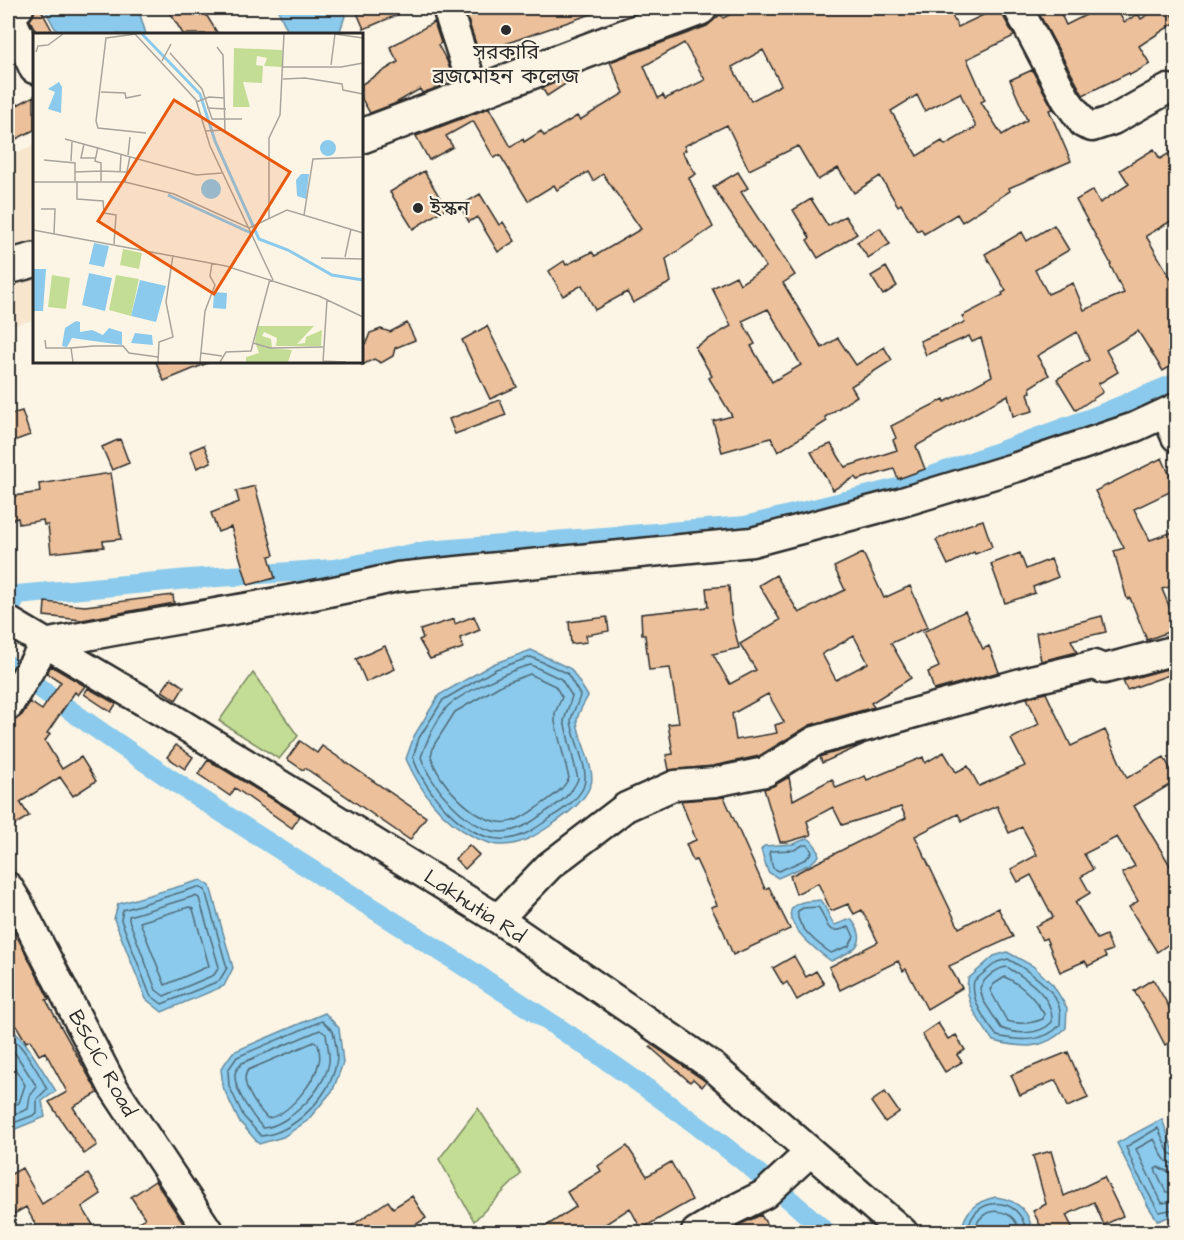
<svg xmlns="http://www.w3.org/2000/svg" width="1184" height="1240" font-family="'Architects Daughter','Noto Sans Bengali',sans-serif">
<style>
.built{fill:#f7e5ce}
.green{fill:#c3dd94;stroke:#778460;stroke-width:1.5}
.water{fill:#8bcaec;stroke:#658a9f;stroke-width:1.5}
.lines{fill:none;stroke-linecap:round;stroke-linejoin:round}
.shore{stroke:#516b78;stroke-width:1.5}
.canal{stroke:#8bcaec;stroke-width:20}
.building{fill:#ebc09a;stroke:#2b2b2b;stroke-width:1.5;fill-rule:evenodd}
.minor-casing{stroke:#2b2b2b;stroke-width:33}
.major-casing{stroke:#2b2b2b;stroke-width:38}
.minor{stroke:#fcf5e5;stroke-width:28}
.major{stroke:#fcf5e5;stroke-width:33}
.poi-dot{fill:#2b2b2b;stroke:#fcf5e5;stroke-width:2}
.labels{text-anchor:middle;stroke-width:4.5;stroke-linejoin:round;paint-order:stroke}
.poi-label{font-size:21px;fill:#2b2b2b;stroke:#fcf5e5}
.street-label{font-size:21px;fill:#2b2b2b;stroke:#fcf5e5}
.inset-river{fill:none;stroke:#8bcaec;stroke-width:3}
.inset-road{fill:none;stroke:#a8a49b;stroke-width:1.5}
.view{fill:#e8590c;fill-opacity:0.15;stroke:#e8590c;stroke-width:3}
.inset-edge{fill:none;stroke:#2b2b2b;stroke-width:3}
</style>
<rect width="100%" height="100%" fill="#fcf5e5"/>
<filter id="ink" filterUnits="userSpaceOnUse"><feTurbulence type="fractalNoise" baseFrequency=".0167" numOctaves="2"/><feDisplacementMap in="SourceGraphic" scale="12" xChannelSelector="R" yChannelSelector="G"/><feConvolveMatrix kernelMatrix="1 2 1 2 8 2 1 2 1" color-interpolation-filters="sRGB"/></filter>
<g filter="url(#ink)">
<!-- built -->
<path class="built" d="M 34,145 L 34,320 L 8,326 L 8,156 Z"/>
<!-- green -->
<path class="green" d="M 253,673 L 298,736 L 279,759 L 219,721 Z
M 478,1108 L 521,1174 L 474,1221 L 439,1159 Z"/>
<!-- water -->
<path class="water" d="M 44,8 L 138,8 L 146,34 L 58,34 Z
M 277,8 L 342,8 L 345,16 L 339,34 L 289,34 Z
M 531,650 L 571,669 L 588,696 C 584,703 577,714 577,721 C 578,737 596,771 591,784 C 584,803 567,814 550,826 C 535,836 519,846 500,845 C 491,845 481,840 474,837 C 441,820 421,792 406,759 L 414,736 L 439,695 L 493,664 Z
M 808,838 C 815,843 818,848 819,856 L 810,864 L 778,878 L 768,872 L 761,850 L 764,846 L 793,844 Z
M 201,880 L 210,886 L 233,968 L 224,986 L 162,1012 L 146,999 L 114,919 L 118,904 Z
M 820,900 C 828,908 828,918 835,925 L 851,919 C 871,944 853,951 831,961 C 820,953 780,923 793,907 C 799,900 812,902 820,900 Z
M 1007,952 L 1033,966 L 1053,985 L 1067,1008 L 1066,1028 C 1043,1051 1022,1048 993,1041 C 980,1021 964,1003 968,979 L 994,956 Z
M 325,1013 L 339,1028 L 343,1063 L 333,1090 L 307,1121 L 283,1137 L 259,1144 L 239,1121 L 223,1087 L 221,1069 L 233,1052 Z
M 13,1030 L 26,1044 L 56,1091 L 42,1101 L 45,1117 L 8,1132 L 8,1031 Z
M 1162,1119 L 1176,1157 L 1176,1214 L 1158,1221 L 1148,1206 L 1117,1143 Z
M 996,1197 C 1017,1200 1030,1211 1032,1232 L 962,1232 C 963,1212 976,1201 996,1197 Z"/>
<g class="lines">
<!-- shore -->
<path class="shore" d="M 531,657 L 567,673 L 580,695 C 579,703 571,713 571,721 C 573,740 591,770 583,788 C 576,802 562,810 549,819 C 535,829 518,841 499,839 C 463,837 423,790 413,757 L 419,738 L 443,700 L 496,669 Z
M 531,665 L 561,679 L 572,696 L 564,721 L 578,779 C 572,794 560,803 547,811 C 533,821 519,832 501,832 C 469,831 430,786 421,757 C 427,740 436,721 447,707 C 458,695 514,668 531,665 Z
M 530,674 L 555,686 L 562,697 L 555,713 L 555,722 L 569,778 C 563,790 552,797 542,804 C 530,812 515,825 499,822 C 472,819 438,782 431,756 L 434,745 L 455,712 L 503,684 Z
M 803,845 L 808,845 L 812,852 L 806,859 L 779,871 L 773,868 L 769,854 L 770,851 L 794,850 Z
M 198,887 L 205,890 L 227,968 L 219,981 L 162,1004 L 150,995 L 121,920 L 123,910 Z
M 195,896 L 199,898 L 219,967 L 214,975 L 164,996 L 156,990 L 129,920 L 129,916 Z
M 189,907 L 193,909 L 209,966 L 165,985 L 140,922 Z
M 818,907 C 829,920 823,938 848,927 L 850,928 L 854,937 L 849,946 L 831,953 C 819,945 794,925 798,911 L 803,908 Z
M 1008,959 C 1026,969 1057,989 1060,1011 C 1061,1015 1060,1021 1060,1025 C 1044,1043 1019,1041 997,1036 C 986,1022 970,1000 974,981 L 997,962 Z
M 1007,967 C 1027,979 1054,996 1052,1022 C 1040,1035 1016,1035 1001,1028 L 983,1000 L 980,988 C 984,978 997,968 1007,967 Z
M 1005,977 C 1022,985 1034,997 1044,1014 L 1043,1019 C 1030,1024 1019,1025 1007,1021 L 990,990 L 994,984 Z
M 322,1021 L 333,1031 C 335,1041 339,1055 336,1064 C 330,1096 294,1133 261,1136 L 244,1117 L 229,1086 L 228,1070 L 237,1057 Z
M 320,1030 L 326,1034 C 327,1043 330,1054 329,1062 C 326,1088 289,1126 263,1128 C 253,1117 234,1091 235,1075 C 235,1070 239,1067 242,1063 Z
M 8,1036 C 21,1041 40,1075 47,1089 L 37,1099 L 37,1114 L 8,1125
M 314,1042 L 318,1044 C 319,1050 321,1057 319,1062 C 315,1082 287,1117 267,1118 C 257,1107 238,1082 248,1070 Z
M 8,1044 L 15,1053 L 37,1087 L 30,1096 L 28,1109 L 8,1117
M 8,1057 L 25,1085 L 19,1103 L 8,1107
M 1176,1156 L 1169,1153 L 1158,1128 L 1126,1147 L 1136,1171 L 1159,1212 L 1176,1209
M 1176,1164 C 1161,1163 1161,1150 1154,1139 L 1136,1149 L 1162,1203 L 1176,1201
M 1176,1173 L 1169,1172 L 1158,1167 L 1155,1169 L 1166,1192 L 1176,1192
M 968,1232 C 971,1194 1022,1194 1026,1232
M 975,1232 C 977,1204 1016,1205 1019,1232"/>
<!-- canal -->
<path class="canal" d="M 8,613 L 17,595 L 189,579 L 334,569 L 426,551 L 745,526 L 902,487 L 1094,417 L 1176,383
M 8,665 C 152,773 307,866 459,963 C 587,1045 714,1129 826,1232"/>
</g>
<!-- building -->
<path class="building" d="M 35,8 L 40,8 L 54,34 L 37,34 L 30,20 L 34,14 Z
M 167,8 L 202,8 L 218,34 L 183,34 Z
M 355,8 L 413,8 L 364,29 Z
M 464,8 L 603,8 L 603,10 L 479,53 Z
M 743,8 L 948,8 L 958,27 L 998,8 L 1002,8 L 1003,16 L 1014,36 L 967,59 L 985,100 L 981,102 L 1002,135 L 1027,120 L 1010,80 L 1032,70 L 1053,109 L 1049,110 L 1071,161 L 1009,188 L 1010,191 L 962,222 L 957,214 L 924,234 L 921,229 L 917,231 L 901,204 L 898,206 L 880,176 L 854,193 L 838,168 L 818,180 L 798,146 L 749,170 L 727,125 L 684,146 L 686,150 L 682,152 L 696,174 L 689,178 L 713,227 L 666,259 L 671,282 L 633,303 L 627,292 L 595,310 L 582,285 L 563,296 L 549,271 L 564,261 L 566,265 L 592,252 L 595,256 L 641,229 L 603,174 L 593,181 L 588,172 L 557,190 L 554,185 L 528,201 L 500,155 L 494,158 L 473,121 L 446,136 L 453,147 L 429,160 L 416,136 L 489,108 L 511,147 L 523,139 L 524,142 L 541,131 L 544,136 L 577,116 L 580,120 L 624,93 L 610,62 L 707,26 L 721,14 L 723,18 ZM 684,43 L 705,80 L 665,99 L 663,95 L 658,98 L 644,66 ZM 763,50 L 781,85 L 751,101 L 732,67 ZM 960,93 L 976,127 L 945,145 L 942,141 L 917,156 L 891,111 L 917,95 L 925,111 Z
M 1036,8 L 1074,8 L 1061,14 L 1066,25 L 1100,8 L 1116,8 L 1124,22 L 1138,14 L 1141,19 L 1159,8 L 1167,8 L 1176,22 L 1139,46 L 1150,64 L 1130,75 L 1129,73 L 1083,95 Z
M 434,22 L 441,43 L 438,45 L 447,61 L 453,78 L 444,83 L 445,85 L 422,93 L 420,89 L 394,104 L 370,113 L 362,99 L 362,84 L 398,62 L 390,47 Z
M 565,79 L 567,83 L 547,96 L 542,88 Z
M 34,96 L 34,130 L 8,143 L 8,110 Z
M 1154,149 L 1160,159 L 1176,149 L 1176,218 L 1146,236 L 1176,287 L 1176,363 L 1163,371 L 1138,331 L 1106,350 L 1118,372 L 1098,384 L 1103,392 L 1076,410 L 1057,379 L 1089,360 L 1077,332 L 1037,356 L 1049,375 L 1030,387 L 1031,392 L 1028,393 L 1033,411 L 1013,416 L 1008,395 L 916,446 L 925,469 L 898,479 L 894,469 L 857,480 L 855,477 L 833,490 L 811,452 L 831,444 L 845,467 L 897,450 L 893,440 L 896,438 L 891,426 L 944,399 L 945,402 L 992,376 L 981,338 L 972,342 L 969,336 L 926,355 L 920,341 L 965,322 L 962,316 L 1003,295 L 1002,293 L 1006,291 L 985,254 L 1022,232 L 1027,241 L 1054,225 L 1069,250 L 1035,270 L 1048,294 L 1073,283 L 1084,310 L 1124,293 L 1110,265 L 1111,264 L 1076,200 L 1093,190 L 1100,203 L 1129,184 L 1120,170 Z
M 424,171 L 446,208 L 413,229 L 390,192 Z
M 738,172 L 748,188 L 741,192 L 795,275 L 783,283 L 822,348 L 838,338 L 856,365 L 884,347 L 892,360 L 851,386 L 857,396 L 825,417 L 827,421 L 778,452 L 771,438 L 722,452 L 713,421 L 732,416 L 709,378 L 712,376 L 695,347 L 731,326 L 712,288 L 736,276 L 740,284 L 766,267 L 713,187 ZM 768,309 L 801,365 L 772,382 L 751,346 L 755,344 L 742,321 Z
M 480,194 L 499,225 L 503,222 L 515,241 L 498,252 L 477,217 L 469,222 L 460,206 Z
M 811,199 L 828,226 L 845,216 L 857,234 L 818,258 L 807,240 L 810,238 L 793,210 Z
M 880,228 L 890,244 L 868,258 L 857,242 Z
M 886,267 L 897,286 L 883,295 L 871,276 Z
M 407,323 L 415,340 L 395,348 L 393,356 L 381,363 L 374,359 L 362,365 L 362,345 L 366,343 L 370,333 L 381,329 L 390,332 Z
M 487,326 L 517,387 L 490,399 L 462,340 Z
M 156,362 L 210,362 L 164,381 Z
M 500,400 L 506,415 L 455,434 L 449,419 Z
M 22,411 L 30,435 L 8,443 L 8,415 Z
M 120,439 L 129,463 L 112,470 L 102,447 Z
M 204,445 L 211,462 L 197,468 L 190,451 Z
M 1162,458 L 1176,489 L 1134,509 L 1150,540 L 1176,531 L 1176,585 L 1162,589 L 1176,623 L 1176,629 L 1147,640 L 1130,598 L 1127,599 L 1114,551 L 1124,548 L 1095,491 Z
M 111,473 L 121,539 L 103,541 L 104,547 L 51,553 L 48,525 L 44,525 L 43,520 L 19,524 L 18,518 L 8,520 L 8,497 L 40,492 L 39,484 Z
M 255,486 L 274,555 L 269,556 L 275,578 L 248,585 L 231,527 L 218,532 L 211,513 L 239,502 L 236,491 Z
M 983,520 L 992,547 L 975,554 L 974,552 L 948,565 L 936,540 L 965,526 Z
M 863,553 L 884,598 L 910,586 L 928,627 L 891,643 L 911,678 L 871,703 L 874,707 L 810,725 L 759,756 L 713,766 L 669,770 L 666,755 L 673,754 L 668,724 L 679,723 L 670,668 L 649,670 L 645,635 L 642,635 L 641,614 L 708,607 L 706,588 L 729,586 L 731,615 L 739,648 L 713,654 L 730,684 L 756,670 L 740,644 L 780,620 L 759,585 L 776,575 L 799,613 L 845,590 L 834,567 ZM 854,636 L 868,663 L 836,680 L 822,654 ZM 768,694 L 784,722 L 775,725 L 777,733 L 736,740 L 732,714 Z
M 1020,553 L 1026,569 L 1051,559 L 1058,577 L 1033,587 L 1035,593 L 1005,603 L 991,564 Z
M 173,595 L 174,603 L 82,620 L 44,616 L 45,602 L 85,606 Z
M 965,611 L 983,649 L 989,646 L 999,672 L 934,690 L 928,672 L 939,667 L 923,632 Z
M 474,616 L 480,630 L 460,638 L 463,648 L 430,659 L 419,640 L 423,638 L 420,630 L 454,619 L 455,624 Z
M 1102,616 L 1106,632 L 1071,640 L 1077,652 L 1041,661 L 1036,633 Z
M 607,617 L 609,631 L 586,635 L 587,642 L 571,644 L 569,622 Z
M 385,646 L 395,669 L 366,682 L 356,659 Z
M 51,666 L 85,686 L 78,695 L 75,692 L 47,733 L 50,734 L 45,741 L 62,769 L 81,757 L 96,781 L 73,796 L 60,777 L 20,802 L 29,816 L 13,826 L 8,817 L 8,725 L 22,715 L 30,702 L 42,710 L 61,682 L 47,673 Z
M 1167,669 L 1169,675 L 1127,690 L 1123,681 Z
M 171,678 L 184,687 L 176,700 L 162,691 Z
M 88,688 L 116,704 L 111,712 L 84,694 Z
M 1046,693 L 1071,746 L 1105,730 L 1127,778 L 1164,757 L 1176,780 L 1176,781 L 1134,806 L 1176,875 L 1176,939 L 1157,952 L 1129,907 L 1138,901 L 1122,873 L 1135,866 L 1117,837 L 1084,854 L 1093,869 L 1081,877 L 1090,893 L 1075,902 L 1097,939 L 1106,935 L 1112,950 L 1104,953 L 1106,957 L 1088,966 L 1085,961 L 1060,972 L 1046,938 L 1042,940 L 1035,926 L 1053,917 L 1031,875 L 1018,882 L 1011,869 L 1037,855 L 1022,827 L 1009,833 L 997,806 L 962,821 L 958,814 L 915,836 L 959,928 L 998,908 L 1013,937 L 949,966 L 962,988 L 927,1009 L 906,969 L 903,971 L 898,961 L 840,990 L 829,967 L 878,942 L 862,910 L 854,914 L 848,904 L 831,911 L 818,883 L 796,894 L 790,876 L 906,818 L 901,807 L 842,825 L 833,807 L 807,821 L 811,835 L 787,842 L 780,842 L 764,789 L 773,786 L 789,777 L 793,800 L 832,779 L 836,788 L 865,776 L 867,780 L 923,757 L 925,763 L 944,752 L 956,772 L 968,766 L 979,786 L 1025,766 L 1011,739 L 1039,724 L 1027,698 Z
M 300,741 L 317,753 L 322,746 L 426,817 L 410,840 L 305,768 L 303,770 L 287,759 Z
M 864,744 L 822,763 L 820,757 L 822,756 Z
M 176,745 L 193,757 L 185,769 L 167,757 Z
M 208,760 L 300,816 L 292,828 L 235,788 L 230,796 L 198,774 Z
M 724,797 L 765,889 L 769,887 L 790,929 L 733,955 L 724,932 L 711,907 L 717,905 L 696,860 L 693,861 L 686,844 L 696,840 L 681,801 L 678,802 L 679,801 L 716,798 Z
M 469,845 L 479,855 L 465,869 L 455,859 Z
M 8,919 L 49,999 L 46,1000 L 98,1093 L 73,1107 L 97,1145 L 84,1154 L 49,1102 L 67,1092 L 45,1052 L 39,1055 L 30,1040 L 26,1042 L 16,1025 L 8,1030 Z
M 794,956 L 806,977 L 816,971 L 824,984 L 797,1000 L 787,982 L 783,985 L 773,968 Z
M 1153,979 L 1176,1019 L 1176,1039 L 1165,1045 L 1151,1018 L 1134,991 Z
M 938,1023 L 948,1039 L 956,1035 L 965,1050 L 957,1055 L 962,1062 L 945,1072 L 922,1034 Z
M 652,1045 L 702,1079 L 706,1082 L 702,1087 L 693,1079 L 690,1082 L 650,1047 Z
M 1068,1052 L 1088,1098 L 1067,1107 L 1056,1080 L 1020,1095 L 1011,1075 Z
M 885,1092 L 899,1112 L 885,1122 L 871,1102 Z
M 627,1146 L 647,1176 L 671,1162 L 692,1200 L 641,1229 L 630,1208 L 592,1233 L 535,1233 L 576,1207 L 567,1192 L 601,1171 L 598,1166 Z
M 1051,1151 L 1064,1196 L 1104,1177 L 1123,1216 L 1104,1225 L 1094,1202 L 1066,1215 L 1075,1233 L 1044,1233 L 1033,1211 L 1046,1204 L 1033,1156 Z
M 22,1168 L 42,1204 L 88,1174 L 101,1194 L 82,1207 L 98,1233 L 70,1233 L 66,1226 L 54,1233 L 40,1233 L 26,1207 L 14,1214 L 8,1202 L 8,1176 Z
M 155,1181 L 183,1223 L 188,1233 L 123,1233 L 145,1218 L 131,1197 Z
M 412,1196 L 426,1218 L 403,1233 L 341,1233 L 388,1201 L 393,1208 Z
M 761,1215 L 772,1233 L 727,1233 L 739,1225 Z"/>
<g class="lines">
<!-- minor casing -->
<g class="minor-casing">
<path id="minor" d="M 19,8 L 12,14 L 11,18 L 34,69
M 447,8 L 475,93
M 1018,8 L 1066,99 L 1084,124 L 1092,127 L 1113,120 L 1168,89 L 1176,91
M 1166,414 L 1176,437
M 8,621 L 167,715 L 498,919 L 712,1066 L 903,1232
M 8,706 L 45,644 C 162,620 281,605 397,577 L 752,542 L 899,503 L 1017,467 L 1135,427 L 1176,408
M 8,887 L 18,903 L 113,1087 L 209,1232
M 498,919 L 549,866 L 626,807 L 675,785 L 715,782 L 765,772 L 815,741 L 1035,679 L 1094,665 L 1104,669 L 1176,650
M 696,1232 L 731,1211 L 765,1194 L 810,1152"/>
</g>
<!-- major casing -->
<g class="major-casing">
<path id="major" d="M 362,136 L 700,8
M 8,267 L 34,260"/>
</g>
<!-- minor -->
<use href="#minor" class="minor"/>
<!-- major -->
<use href="#major" class="major"/>
</g>
</g>
<!-- markers -->
<g class="poi-dot">
<circle cx="506" cy="30" r="6"/>
<circle cx="418" cy="208" r="6"/>
</g>
<g class="labels">
<!-- poi labels -->
<g class="poi-label">
<text x="506" y="59">সরকারি<tspan x="506" dy="24">ব্রজমোহন কলেজ</tspan></text>
<text x="430" y="215" text-anchor="start">ইস্কন</text>
</g>
<!-- street labels -->
<g class="street-label">
<text transform="translate(475 906) rotate(33)" y="7">Lakhutia Rd</text>
<text transform="translate(103 1063) rotate(61)" y="7">BSCIC Road</text>
</g>
</g>
<!-- overview -->
<g transform="translate(33 33)">
<rect width="330" height="330" fill="#fcf5e5"/>
<path d="M 201,15 L 249,17 L 249,34 L 231,33 L 234,25 L 224,23 L 223,32 L 230,33 L 229,50 L 210,49 L 217,74 L 200,74 ZM 90,216 L 109,220 L 106,236 L 87,232 ZM 19,242 L 37,245 L 33,276 L 15,274 ZM 83,242 L 106,246 L 98,283 L 76,277 ZM 224,293 L 281,293 L 264,311 L 272,310 L 273,304 L 289,297 L 288,313 L 243,313 L 244,305 L 231,299 L 229,303 L 238,306 L 239,315 L 259,317 L 255,329 L 213,329 L 213,324 L 226,320 L 222,309 Z" fill="#c3dd94"/>
<path d="M 26,49 L 29,54 L 28,80 L 15,76 L 22,59 L 15,56 ZM287 115a8 8 0 1 1 16 0a8 8 0 1 1-16 0ZM 268,141 L 276,141 L 273,166 L 264,163 L 263,147 ZM168 156a10 10 0 1 1 20 0a10 10 0 1 1-20 0ZM 61,210 L 76,213 L 71,234 L 56,231 ZM 0,236 L 13,236 L 10,278 L 0,278 ZM 56,240 L 79,245 L 72,278 L 49,272 ZM 107,247 L 133,253 L 123,289 L 98,283 ZM 181,259 L 194,260 L 193,276 L 180,275 ZM 43,288 L 47,289 L 47,299 L 59,297 L 70,302 L 76,295 L 89,299 L 89,312 L 39,305 L 34,314 L 29,313 L 32,295 ZM 102,300 L 119,302 L 120,312 L 98,310 Z" fill="#8bcaec"/>
<path class="inset-river" d="M 109,1 L 167,61 L 182,108 L 226,206 L 255,217 L 299,242 L 330,247M 135,162 L 218,200"/>
<path class="inset-road" d="M 102,1 L 163,67 L 177,113 L 240,247M 103,1 L 73,5 L 63,88 L 65,95 L 113,100M 302,1 L 330,5M 184,14 L 190,22 L 192,100M 3,19 L 5,13 L 15,12 L 30,1M 137,20 L 169,56 L 179,86 L 209,86M 129,28 L 138,11M 298,32 L 302,1M 250,34 L 308,34 L 330,30M 250,46 L 272,45 L 309,51 L 310,57 L 330,61M 68,59 L 92,60 L 93,65 L 108,62M 163,69 L 176,64 L 192,65M 174,75 L 193,76M 172,98 L 192,97M 32,106 L 163,142 L 189,140M 51,111 L 48,125 L 63,125M 65,114 L 62,128 L 68,130 L 68,148M 95,122 L 97,104M 11,127 L 42,130 L 42,148M 38,128 L 39,109M 68,138 L 94,139M 42,139 L 68,138M 87,139 L 88,121M 44,148 L 44,166 L 70,168 L 71,180 L 83,182 L 81,211M 0,149 L 92,149 L 141,161 L 216,195 L 254,177 L 330,200M 92,149 L 97,123M 8,176 L 22,176 L 21,201M 271,182 L 280,126 L 330,124M 236,185 L 236,105 L 247,82 L 251,1M 0,197 L 193,233 L 286,263 L 330,284M 312,224 L 318,196M 288,225 L 330,226M 12,307 L 13,315 L 38,315M 220,310 L 237,315 L 290,314M 168,320 L 189,323M 290,328 L 313,329M 40,329 L 38,315 L 61,313 L 90,313 L 96,320 L 125,324M 125,329 L 126,309 L 140,304 L 133,269 L 140,222M 167,329 L 172,278 L 182,252 L 177,243 L 179,230M 187,329 L 193,319 L 218,318 L 237,246M 290,329 L 294,267"/>
<path class="view" d="M 141,67 L 257,139 L 181,261 L 65,188 Z"/>
<rect width="330" height="330" class="inset-edge"/>
</g>
<!-- margin -->
<rect width="1184" height="1240" fill="none" stroke="#fcf5e5" stroke-width="30"/>
<rect x="15" y="15" width="1154" height="1210" fill="none" stroke="#2b2b2b" stroke-width="2" filter="url(#ink)"/>
</svg>
